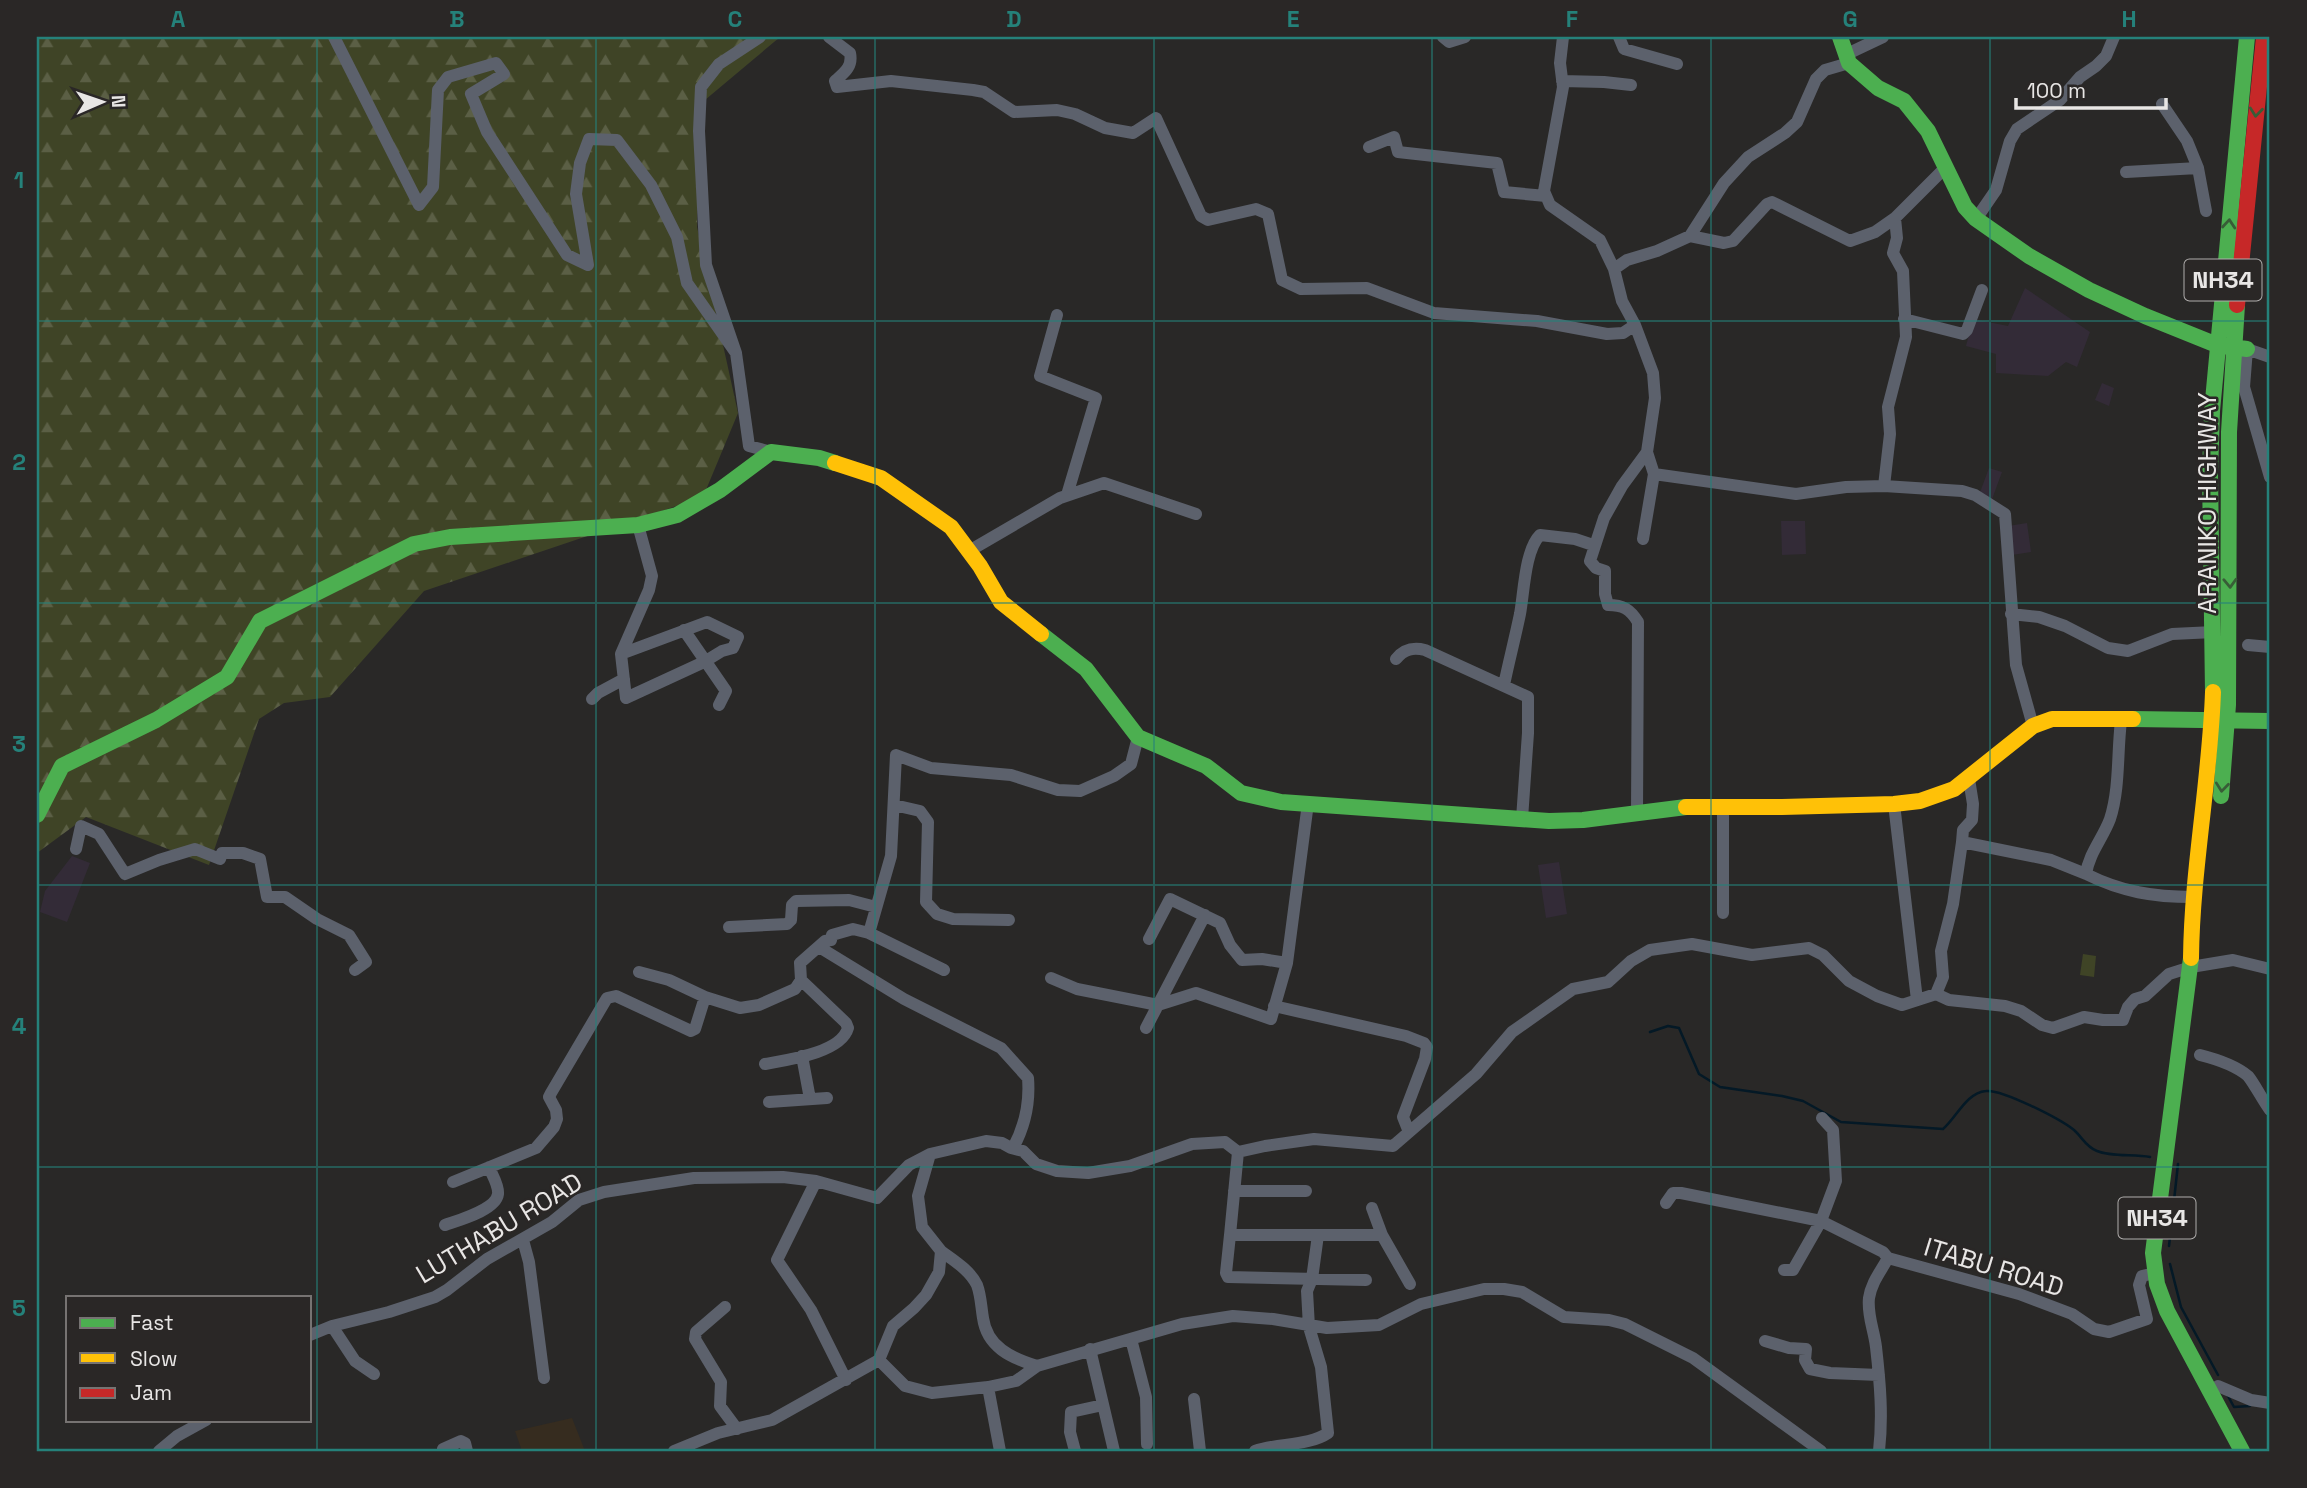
<svg xmlns="http://www.w3.org/2000/svg" width="2307" height="1488" font-family="'Space Grotesk',sans-serif">
<style>
.industrial{fill:#362c1f}
.education{fill:#332b37}
.forest{fill:url(#forest-firs)}
.park{fill:#3f4426}
.lines{fill:none;stroke-linecap:round;stroke-linejoin:round}
.stream{stroke:#041926;stroke-width:2.5}
.street{stroke:#5c616c;stroke-width:12}
.fast{stroke:#4caf50;stroke-width:16}
.slow{stroke:#ffc107;stroke-width:16}
.jam{stroke:#c62828;stroke-width:16}
.oneway{stroke:#385d37}
.grid{fill:none;stroke:#25817a;stroke-width:2;stroke-opacity:0.55}
.labels{text-anchor:middle;stroke-width:5;stroke-linejoin:round;paint-order:stroke}
.shield{fill:#2a2726;stroke:#afadac;stroke-width:2}
.shield-label{font-size:24px;font-weight:bold;fill:#e8e6e5}
.street-label{font-size:26px;fill:#e8e6e5;stroke:#2a2726}
.neatline{fill:none;stroke:#25817a;stroke-width:2.5}
.grid-label{font-size:23px;text-anchor:middle;font-weight:bold;fill:#25817a}
</style>
<defs>
<pattern id="forest-firs" width="22" height="20" patternUnits="userSpaceOnUse" patternTransform="scale(1.75)"><rect width="22" height="20" fill="#3f4426"/><path d="M5 1l3.5 6h-7zM16 11l3.5 6h-7z" fill="#5b5f45"/></pattern>
</defs>
<rect width="100%" height="100%" fill="#292827"/>
<!-- industrial -->
<path class="industrial" d="M 572,1418 L 585,1451 L 522,1451 L 515,1431 Z"/>
<!-- education -->
<path class="education" d="M 2025,288 L 2090,332 L 2077,367 L 2066,362 L 2048,376 L 1996,373 L 1996,354 L 1966,346 L 1973,319 L 2008,326 Z
M 2102,383 L 2114,388 L 2109,406 L 2095,400 Z
M 1989,468 L 2002,472 L 1991,502 L 1979,495 Z
M 1781,521 L 1805,521 L 1806,554 L 1782,555 Z
M 2027,523 L 2031,552 L 2012,555 L 2008,526 Z
M 72,856 L 90,863 L 67,922 L 40,912 L 45,891 Z
M 1559,862 L 1567,914 L 1546,918 L 1538,865 Z"/>
<!-- forest -->
<path class="forest" d="M 37,37 L 780,37 L 699,105 L 697,227 L 738,413 L 703,497 L 424,591 L 330,697 L 284,703 L 259,719 L 209,865 L 86,817 L 37,853 Z"/>
<!-- park -->
<path class="park" d="M 2083,954 L 2096,956 L 2094,977 L 2080,975 Z"/>
<g class="lines">
<!-- stream -->
<path class="stream" d="M 1650,1032 L 1668,1026 L 1679,1028 L 1699,1074 L 1720,1087 L 1782,1096 L 1803,1101 L 1841,1122 L 1943,1129 C 1957,1117 1966,1093 1986,1091 C 2002,1089 2060,1119 2074,1130 C 2082,1137 2086,1147 2097,1151 C 2111,1157 2134,1154 2150,1157
M 2169,1246 L 2178,1164
M 2170,1264 L 2181,1307 L 2218,1375
M 2228,1396 L 2234,1407 L 2250,1406"/>
<!-- street -->
<path class="street" d="M 334,37 L 419,205 L 433,187 L 438,90 L 448,77 L 496,63 L 504,74 L 471,94 L 487,132 L 567,255 L 588,265 L 576,194 L 580,163 L 589,139 L 617,140 L 651,185 L 677,237 L 687,283 L 736,353
M 760,37 L 719,64 L 701,87 L 699,131 L 706,265 L 736,353 L 749,446 L 771,452
M 829,37 L 850,53 C 853,67 844,73 835,81 L 837,87 L 891,81 L 973,90 L 984,92 L 1014,112 L 1057,110 L 1075,114 L 1105,128 L 1133,133 L 1156,118 L 1201,216 L 1208,220 L 1256,209 L 1268,214 L 1282,280 L 1301,289 L 1367,288 L 1434,313 L 1537,321 L 1607,334 L 1623,333 L 1635,325
M 1443,37 L 1449,42 L 1465,37
M 1563,37 L 1560,63 L 1563,87 L 1544,191 L 1550,205 L 1600,240 L 1614,269 L 1622,301 L 1635,325 L 1653,373 L 1655,398 L 1647,452 L 1622,486 L 1604,518 L 1590,561 L 1596,568 L 1605,571 L 1605,594 L 1608,605 C 1623,605 1630,609 1638,622 L 1637,814
M 1619,37 L 1624,49 L 1677,64
M 1845,55 L 1883,37
M 1562,81 L 1604,82 L 1631,85
M 2162,104 L 2187,141 L 2198,168 L 2206,211
M 1369,147 L 1394,137 L 1398,152 L 1497,163 L 1504,192 L 1546,196
M 2126,172 L 2198,168
M 1976,219 L 1996,190 L 2010,141 L 2017,129 L 2060,100 L 2080,77 L 2096,66 L 2106,56 L 2114,37
M 1690,236 L 1724,183 L 1748,157 L 1785,133 L 1797,122 L 1816,79 L 1825,70 L 1849,63
M 1614,269 L 1627,260 L 1657,251 L 1690,236 L 1724,243 L 1733,241 L 1767,204 L 1772,202 L 1850,241 L 1875,232 L 1895,218
M 1057,315 L 1040,376 L 1096,398 L 1067,495
M 1904,319 L 1963,334 L 1967,330 L 1982,290
M 2270,357 L 2247,349 L 2244,387 L 2270,477
M 1647,452 L 1654,474 L 1796,494 L 1846,487 L 1884,486 L 1962,491 L 1975,495 L 2005,514 L 2016,665 L 2033,726
M 1884,486 L 1890,434 L 1888,407 L 1906,337 L 1903,271 L 1893,253 L 1897,238 L 1895,218 L 1945,168
M 1643,539 L 1654,474
M 969,551 L 1060,498 L 1104,483 L 1196,514
M 2011,614 L 2039,617 L 2065,626 L 2108,648 L 2128,651 L 2172,634 L 2214,632
M 684,630 L 726,691 L 719,705
M 2248,645 L 2270,647
M 621,654 L 707,622 L 738,637 L 733,648 L 722,651 L 704,662 L 626,698 L 621,654 L 649,590 L 652,576 L 638,525
M 1396,659 C 1404,649 1413,647 1425,650 L 1528,697 L 1528,733 L 1522,819
M 1504,685 C 1509,661 1515,638 1520,614 C 1524,592 1525,550 1540,535 L 1575,539 L 1593,545
M 592,699 L 598,693 L 624,679
M 1969,779 L 1973,804 L 1972,820 L 1963,830 L 1962,842 L 2051,860 L 2086,874 C 2089,853 2103,838 2110,819 C 2120,788 2117,753 2121,721
M 1894,804 L 1917,1000
M 894,805 L 920,811 L 928,822 L 926,902 L 937,914 L 953,919 L 1009,920
M 1723,806 L 1723,913
M 76,849 L 81,826 L 99,834 L 125,874 L 159,860 L 195,849 L 220,859 L 222,853 L 243,853 L 260,859 L 267,897 L 285,897 L 317,919 L 349,935 L 366,962 L 355,970
M 2086,874 C 2122,892 2154,897 2193,897
M 729,927 L 787,924 L 791,920 L 792,905 L 796,901 L 849,900 L 876,907
M 869,933 L 891,856 L 896,755 L 931,768 L 1011,775 L 1058,790 L 1080,791 L 1114,776 L 1131,764 L 1138,737
M 1149,939 L 1170,899 L 1220,923 L 1230,945 L 1242,960 L 1262,959 L 1287,963
M 819,947 L 904,999 L 1001,1048 L 1028,1078 C 1030,1103 1025,1126 1013,1148
M 639,972 L 669,980 L 705,997 L 740,1008 L 759,1005 L 795,989 L 801,980 L 800,963 L 825,941 L 831,940 L 832,935 L 853,929 L 869,933 L 944,970
M 1051,978 L 1077,989 L 1158,1005 L 1196,993 L 1271,1019 L 1287,963 L 1308,803
M 1936,994 L 1943,977 L 1941,951 L 1953,904 L 1962,842
M 1274,1006 L 1406,1036 L 1424,1043 L 1427,1047 L 1425,1059 L 1403,1117 L 1409,1132
M 1146,1028 L 1205,915
M 2200,1055 C 2216,1059 2235,1065 2248,1076 C 2254,1083 2263,1101 2270,1110
M 802,1056 L 810,1099
M 765,1064 C 787,1060 841,1053 848,1028 L 846,1023 L 801,980
M 769,1102 L 827,1098
M 1238,1152 L 1230,1235 L 1318,1235 L 1312,1279 L 1307,1291 L 1309,1327 L 1321,1367 L 1328,1433 C 1309,1446 1277,1443 1255,1451
M 816,1181 L 777,1260 L 811,1310 L 846,1380
M 453,1182 L 536,1148 L 554,1127 L 557,1119 L 556,1110 L 549,1097 L 551,1093 L 607,998 L 616,996 L 691,1031 L 695,1029 L 705,997
M 1234,1191 L 1306,1191
M 1666,1203 L 1673,1193 L 1681,1193 L 1821,1221 L 1883,1252 L 1888,1258
M 1372,1208 L 1382,1235 L 1410,1284
M 445,1225 C 459,1220 496,1210 498,1194 C 499,1185 492,1175 489,1167
M 1230,1235 L 1226,1273 L 1228,1277 L 1366,1280
M 1318,1235 L 1382,1235
M 523,1240 L 529,1262 L 544,1378
M 941,1251 C 953,1260 970,1270 977,1285 C 981,1296 981,1306 983,1318 C 987,1347 1011,1358 1037,1366
M 1784,1270 L 1793,1270 L 1821,1221 L 1836,1181 L 1833,1130 L 1822,1118
M 725,1307 L 696,1332 L 695,1339 L 721,1382 L 720,1406 L 737,1429
M 332,1326 L 355,1361 L 374,1374
M 310,1335 L 332,1326 L 389,1312 L 435,1297 L 447,1290 L 487,1259 L 552,1222 L 579,1200 L 604,1192 L 694,1178 L 783,1177 L 816,1181 L 877,1198 L 909,1165 L 930,1154 L 986,1141 L 1002,1143 L 1011,1148 L 1023,1151 L 1036,1164 L 1057,1171 L 1088,1173 L 1130,1166 L 1192,1144 L 1225,1142 L 1238,1152 L 1265,1146 L 1314,1139 L 1393,1146 L 1476,1074 L 1512,1032 L 1573,989 L 1608,982 L 1631,961 L 1650,950 L 1692,944 L 1752,955 L 1809,948 L 1823,955 L 1849,981 L 1877,996 L 1902,1005 L 1936,994 L 1949,1000 L 2005,1006 L 2021,1011 L 2042,1025 L 2053,1028 L 2084,1017 L 2103,1020 L 2123,1020 L 2128,1007 L 2135,999 L 2145,996 L 2169,974 L 2191,967 L 2233,960 L 2270,969
M 1131,1339 L 1146,1397 L 1147,1444
M 1765,1341 L 1789,1348 L 1806,1349 L 1805,1360 L 1810,1369 L 1830,1373 L 1879,1375
M 1090,1349 L 1114,1451
M 879,1360 L 893,1326 L 914,1308 L 926,1295 L 939,1272 L 941,1251 L 922,1227 L 918,1196 L 930,1154
M 988,1387 L 1000,1451
M 2210,1391 L 2218,1386 L 2251,1400 L 2270,1403
M 1194,1399 L 1200,1451
M 443,1449 L 461,1441 L 465,1443 L 467,1451
M 159,1451 L 177,1436 L 206,1420
M 674,1451 L 718,1433 L 772,1420 L 879,1360 L 905,1386 L 932,1393 L 988,1387 L 1016,1381 L 1037,1366 L 1182,1324 L 1233,1316 L 1273,1319 L 1327,1328 L 1379,1325 L 1421,1304 L 1484,1289 L 1504,1289 L 1522,1292 L 1564,1317 L 1609,1320 L 1625,1324 L 1693,1358 L 1821,1451
M 1075,1451 L 1070,1432 L 1071,1412 L 1103,1405
M 1879,1451 C 1883,1416 1880,1382 1876,1347 C 1874,1330 1867,1315 1869,1298 C 1871,1283 1881,1271 1888,1258 L 2019,1294 L 2072,1314 L 2094,1329 L 2109,1332 L 2147,1319 L 2139,1285 L 2142,1276 L 2155,1273"/>
<!-- fast -->
<path class="fast" d="M 1840,37 L 1849,63 L 1878,88 L 1904,101 L 1928,131 L 1965,207 L 1976,219 L 2029,256 L 2089,290 L 2145,316 L 2217,345 L 2247,349
M 1041,634 L 1086,669 L 1138,737 L 1206,766 L 1241,793 L 1281,802 L 1549,821 L 1583,820 L 1686,807
M 2213,692 L 2210,473 L 2212,411 L 2247,37
M 2133,719 L 2270,721
M 2221,796 L 2228,705 L 2229,432 L 2237,305
M 37,815 L 62,766 L 156,720 L 227,677 L 260,621 L 414,544 L 450,537 L 638,525 L 677,515 L 720,490 L 771,452 L 819,458 L 835,463
M 2191,958 L 2153,1253 L 2157,1284 L 2167,1311 L 2242,1451"/>
<!-- slow -->
<path class="slow" d="M 835,463 L 881,478 L 951,527 L 980,566 L 1001,602 L 1041,634
M 1686,807 L 1782,807 L 1894,804 L 1920,801 L 1954,789 L 2033,726 L 2052,719 L 2133,719
M 2191,958 C 2192,869 2210,781 2213,692"/>
<!-- jam -->
<path class="jam" d="M 2237,305 L 2264,37"/>
</g>
<!-- one-way arrows -->
<defs><path id="oneway-chevron" d="M-2-3.5L2.5 0L-2 3.5" fill="none" stroke-width="1.6" stroke-linecap="round" stroke-linejoin="round" transform="scale(1.75)"/></defs>
<g class="oneway">
<use href="#oneway-chevron" transform="translate(2256 112) rotate(96)"/>
<use href="#oneway-chevron" transform="translate(2229 224) rotate(-85)"/>
<use href="#oneway-chevron" transform="translate(2230 583) rotate(88)"/>
<use href="#oneway-chevron" transform="translate(2222 787) rotate(96)"/>
</g>
<!-- grid -->
<path class="grid" d="M 317,37 L 317,1451M 596,37 L 596,1451M 875,37 L 875,1451M 1154,37 L 1154,1451M 1432,37 L 1432,1451M 1711,37 L 1711,1451M 1990,37 L 1990,1451M 37,321 L 2270,321M 37,603 L 2270,603M 37,885 L 2270,885M 37,1167 L 2270,1167"/>
<g class="labels">
<!-- shield labels -->
<g class="shield">
<rect x="2184.5" y="259.5" width="77" height="41" rx="5"/>
<rect x="2118.5" y="1197.5" width="77" height="41" rx="5"/>
</g>
<g class="shield-label">
<text x="2223" y="288">NH34</text>
<text x="2157" y="1226">NH34</text>
</g>
<!-- street labels -->
<g class="street-label">
<text transform="translate(2207 503) rotate(-90)" y="9">ARANIKO HIGHWAY</text>
<text transform="translate(499 1228) rotate(-31)" y="9">LUTHABU ROAD</text>
<text transform="translate(1994 1267) rotate(17)" y="9">ITABU ROAD</text>
</g>
</g>
<!-- border -->
<rect width="2307" height="1488" fill="none" stroke="#2a2726" stroke-width="77"/>
<!-- legend -->
<rect x="66" y="1296" width="245" height="126" fill="#2a2726" stroke="#767372" stroke-width="2"/>
<rect x="80" y="1318" width="35" height="10" fill="#4caf50" stroke="#767372" stroke-width="2"/>
<text x="130" y="1330" font-size="21" fill="#e8e6e5">Fast</text>
<rect x="80" y="1353" width="35" height="10" fill="#ffc107" stroke="#767372" stroke-width="2"/>
<text x="130" y="1366" font-size="21" fill="#e8e6e5">Slow</text>
<rect x="80" y="1388" width="35" height="10" fill="#c62828" stroke="#767372" stroke-width="2"/>
<text x="130" y="1400" font-size="21" fill="#e8e6e5">Jam</text>
<!-- north arrow -->
<g transform="translate(102 102) rotate(88)" stroke="#2a2726" stroke-width="5" paint-order="stroke">
<path d="M0-5L12 26L0 18L-12 26Z" fill="#e8e6e5"/>
<text y="-10" font-size="19" font-weight="bold" text-anchor="middle" fill="#e8e6e5">N</text>
</g>
<!-- scale -->
<path d="M2016 98v10h150v-10" fill="none" stroke="#e8e6e5" stroke-width="3.5"/>
<text x="2027" y="98" font-size="21" fill="#e8e6e5" stroke="#2a2726" stroke-width="5" paint-order="stroke">100 m</text>
<rect x="38" y="38" width="2230" height="1412" class="neatline"/>
<g class="grid-label">
<text x="178" y="27">A</text>
<text x="457" y="27">B</text>
<text x="735" y="27">C</text>
<text x="1014" y="27">D</text>
<text x="1293" y="27">E</text>
<text x="1572" y="27">F</text>
<text x="1850" y="27">G</text>
<text x="2129" y="27">H</text>
<text x="19" y="188">1</text>
<text x="19" y="470">2</text>
<text x="19" y="752">3</text>
<text x="19" y="1034">4</text>
<text x="19" y="1316">5</text>
</g>
</svg>
